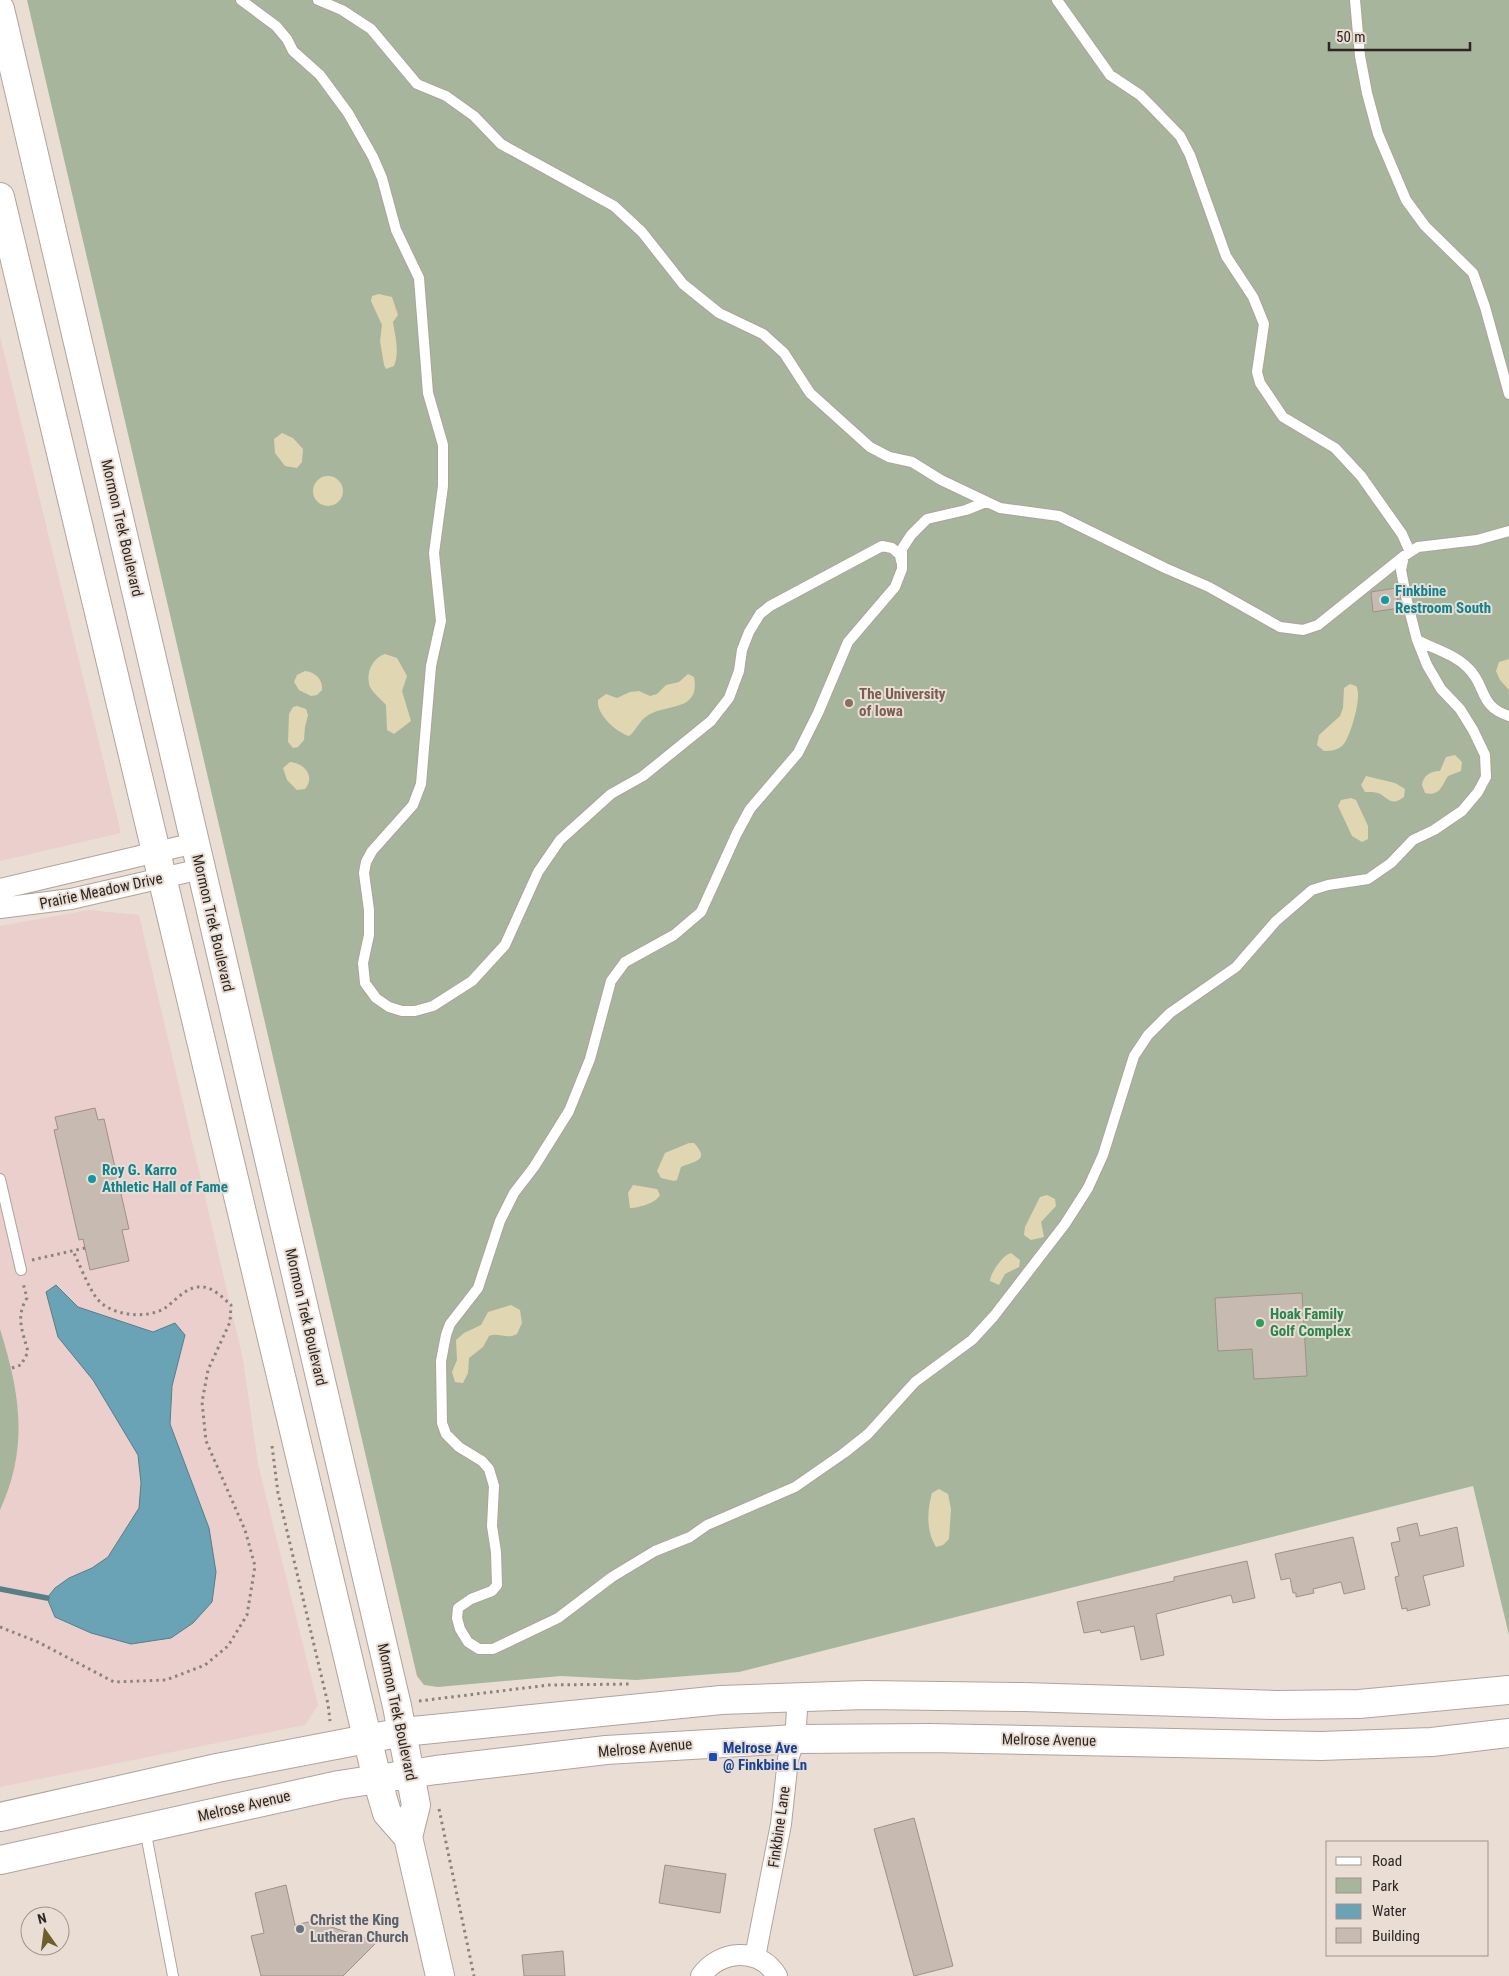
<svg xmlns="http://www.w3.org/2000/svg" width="1509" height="1976" font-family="'Roboto Condensed',sans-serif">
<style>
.education{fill:#eacfcd}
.green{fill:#a7b59c}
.sand{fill:#e0d6b2}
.water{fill:#69a3b5;stroke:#577e89}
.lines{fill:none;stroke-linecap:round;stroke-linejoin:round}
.stream{stroke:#577e89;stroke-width:5.5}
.building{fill:#c6bab1;stroke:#9e9189}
.lane-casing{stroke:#afa39b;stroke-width:12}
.street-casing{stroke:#afa39b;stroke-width:22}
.secondary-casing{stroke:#afa39b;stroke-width:30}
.path{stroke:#8b827b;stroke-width:3;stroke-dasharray:2.5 4;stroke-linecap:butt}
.lane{stroke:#fff;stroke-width:10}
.street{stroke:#fff;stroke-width:20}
.secondary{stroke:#fff;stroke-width:28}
.culture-dot{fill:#0f9aa8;stroke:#eaddd4;stroke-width:2}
.education-dot{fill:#8d6e63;stroke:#eaddd4;stroke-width:2}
.leisure-dot{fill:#2e9e5b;stroke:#eaddd4;stroke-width:2}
.transit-dot{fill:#1a4fb4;stroke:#eaddd4;stroke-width:2}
.worship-dot{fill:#6b7280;stroke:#eaddd4;stroke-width:2}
.labels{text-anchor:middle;stroke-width:4;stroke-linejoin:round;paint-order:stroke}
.street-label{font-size:15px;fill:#2c2723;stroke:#eaddd4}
.culture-label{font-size:15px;font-weight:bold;fill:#0d838f;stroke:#eaddd4;text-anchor:start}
.education-label{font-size:15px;font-weight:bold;fill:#785e54;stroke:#eaddd4;text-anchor:start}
.leisure-label{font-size:15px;font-weight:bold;fill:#27864d;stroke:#eaddd4;text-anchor:start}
.transit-label{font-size:15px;font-weight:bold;fill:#164399;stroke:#eaddd4;text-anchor:start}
.worship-label{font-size:15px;font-weight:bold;fill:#5b616d;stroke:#eaddd4;text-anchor:start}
</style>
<rect width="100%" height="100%" fill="#eaddd4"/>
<!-- education -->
<path class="education" d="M 0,336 L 121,833 L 0,861 Z
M 89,910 L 139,915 L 243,1359 L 258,1464 L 318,1705 L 305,1725 L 0,1787 L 0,926 Z"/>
<!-- green -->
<path class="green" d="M 27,0 L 1509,0 L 1509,1635 L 1473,1486 L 739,1672 L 636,1680 L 561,1676 L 438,1687 L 424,1685 L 417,1676 Z
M 0,1329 C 20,1393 29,1447 0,1510 Z"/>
<!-- sand -->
<path class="sand" d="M 379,294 L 392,297 L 398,315 L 393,322 C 395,337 400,351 394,366 L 386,369 L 384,365 L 380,341 L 382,325 L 371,301 L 372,296 Z
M 282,433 L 293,438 L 303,449 L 302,462 L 297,468 L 285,466 L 275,453 L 274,439 Z
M313 491a15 15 0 1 1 30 0a15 15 0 1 1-30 0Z
M 385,654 L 397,658 L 407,676 L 402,691 L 411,721 L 394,734 L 387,730 L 386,705 C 381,699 374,694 370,687 C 365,674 372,658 385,654 Z
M 1509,659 L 1509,690 L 1500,680 L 1496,671 L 1499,662 Z
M 305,671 C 315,672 323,679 322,690 L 317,695 L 311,696 L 299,690 L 294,682 L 297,675 Z
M 688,674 L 694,677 C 701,713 664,703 647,716 C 639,721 636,731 629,736 C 616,732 596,714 598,700 L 606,694 L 617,698 L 630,692 L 639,691 L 650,696 L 657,694 L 666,685 L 679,682 Z
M 1350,684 L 1356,686 C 1363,695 1350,738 1343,745 C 1338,750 1331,751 1324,751 L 1317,745 L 1319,735 L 1340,716 L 1343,708 L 1344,688 Z
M 297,706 L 306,709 L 308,715 L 305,727 L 304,740 L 298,747 L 293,748 L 288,742 L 289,714 L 293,707 Z
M 1455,755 L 1462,762 L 1461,771 L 1448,776 C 1442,785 1440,797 1425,793 L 1422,785 C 1423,776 1430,771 1440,771 L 1446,757 Z
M 290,762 C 304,763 316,776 305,789 L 297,790 L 287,780 L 283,768 Z
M 1366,776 L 1395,783 L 1405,789 L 1404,797 C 1391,807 1389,798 1378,793 C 1375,792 1369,792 1365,792 L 1361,785 Z
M 1351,798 L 1356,800 L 1368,826 L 1368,839 L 1362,842 L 1352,836 L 1338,806 L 1341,800 Z
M 689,1143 L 694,1143 C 711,1161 694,1161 681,1167 L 677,1180 L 674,1181 L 661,1178 L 657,1171 L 665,1153 Z
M 633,1185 L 657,1189 L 660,1195 C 656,1203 639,1208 630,1208 L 628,1193 Z
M 1047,1195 L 1055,1199 L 1056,1206 L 1041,1222 L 1044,1237 L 1031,1240 L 1024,1235 L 1025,1227 L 1040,1197 Z
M 1011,1253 L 1020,1260 L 1019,1267 L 1005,1274 L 999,1285 L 990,1281 C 990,1273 1004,1254 1011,1253 Z
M 511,1305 L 520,1310 L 522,1323 L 517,1334 C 507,1340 499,1332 489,1336 L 483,1347 L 469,1358 L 468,1373 L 463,1383 L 455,1382 L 452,1372 L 457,1360 L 456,1340 L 464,1333 L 481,1325 L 488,1312 Z
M 939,1489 L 948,1494 L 951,1509 L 949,1539 L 943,1545 L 936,1547 C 926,1531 927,1511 932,1493 Z"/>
<!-- water -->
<path class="water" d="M 56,1285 L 78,1307 L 153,1332 L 175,1323 L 185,1335 L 172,1386 L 170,1424 L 209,1528 L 216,1572 L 212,1602 L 193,1623 L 171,1638 L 131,1644 L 91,1633 L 55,1617 L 47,1598 L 55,1588 L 69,1578 L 92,1568 L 108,1557 L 139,1508 L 141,1483 L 138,1455 L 93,1380 L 58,1337 L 46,1292 Z"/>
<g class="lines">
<!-- stream -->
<path class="stream" d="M 0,1589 L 47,1598"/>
</g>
<!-- building -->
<path class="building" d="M 1396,588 L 1399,608 L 1373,612 L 1371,592 Z
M 95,1108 L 98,1120 L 104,1119 L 129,1229 L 122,1230 L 129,1261 L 90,1270 L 83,1239 L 79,1240 L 54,1130 L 58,1129 L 55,1117 Z
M 1302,1293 L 1307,1376 L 1254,1379 L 1252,1349 L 1218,1351 L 1215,1298 Z
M 1417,1523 L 1420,1536 L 1457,1527 L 1464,1566 L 1423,1576 L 1430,1605 L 1407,1611 L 1407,1608 L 1402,1609 L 1395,1577 L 1399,1576 L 1391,1543 L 1400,1541 L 1397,1528 Z
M 1353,1537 L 1365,1589 L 1344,1594 L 1341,1582 L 1313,1589 L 1314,1593 L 1296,1597 L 1296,1593 L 1293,1593 L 1290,1578 L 1281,1580 L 1275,1554 Z
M 1247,1561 L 1255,1598 L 1233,1603 L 1231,1595 L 1156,1614 L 1164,1655 L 1141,1660 L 1134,1626 L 1101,1633 L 1100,1630 L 1084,1633 L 1077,1602 L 1174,1581 L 1174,1577 Z
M 914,1818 L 953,1966 L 914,1976 L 874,1829 Z
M 665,1865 L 726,1874 L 720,1913 L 659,1903 Z
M 286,1885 L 295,1925 L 313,1921 L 377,1942 L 343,1976 L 261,1976 L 251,1936 L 264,1933 L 255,1893 Z
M 563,1951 L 565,1976 L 524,1976 L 522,1955 Z"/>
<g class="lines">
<!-- lane casing -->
<g class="lane-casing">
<path id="lane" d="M 241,0 L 276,26 L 287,39 L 293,51 L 320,75 L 348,113 L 373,157 L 382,178 L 396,230 L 419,278 L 428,393 L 443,445 L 443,486 L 434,553 L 441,621 L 431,666 L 421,784 L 413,805 L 372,851 L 366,862 L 364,873 L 369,910 L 369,935 L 363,963 L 365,983 L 376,998 L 389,1007 L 402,1011 L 415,1011 L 433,1006 L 472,981 L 505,945 L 538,872 L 560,840 L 611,794 L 643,776 L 711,721 L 729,698 L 739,671 L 742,650 L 749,632 L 760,614 L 770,606 L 882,546 L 892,548 L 900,555 L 901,561
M 318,0 L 342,10 L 371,29 L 417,84 L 446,96 L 474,116 L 501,144 L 614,206 L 642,232 L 683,284 L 719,313 L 763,334 L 784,353 L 810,393 L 870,447 L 889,457 L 912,462 L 941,480 L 1000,508 L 1059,516 L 1165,568 L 1209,587 L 1280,627 L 1303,630 L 1318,625 L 1404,556
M 1057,0 L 1110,75 L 1140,95 L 1153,108 L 1180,136 L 1190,155 L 1226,256 L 1253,297 L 1264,324 L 1257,372 L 1260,383 L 1283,417 L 1335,448 L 1361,476 L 1402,534 L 1410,552
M 1355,0 L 1360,56 L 1367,93 L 1378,134 L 1406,200 L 1425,226 L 1473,273 L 1485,307 L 1509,394
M 986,502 L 966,510 L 927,519 L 911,535 L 902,549 L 902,569 L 895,587 L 848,642 L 818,713 L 798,753 L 750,809 L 737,833 L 701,912 L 674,935 L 625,962 L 611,981 L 590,1059 L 569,1111 L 534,1167 L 514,1193 L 500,1221 L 478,1288 L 450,1324 L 446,1335 L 441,1361 L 442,1423 L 446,1434 L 459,1447 L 482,1461 L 489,1469 L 494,1486 L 492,1526 L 496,1552 L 497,1585 L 492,1591 L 471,1599 L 458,1608 L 457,1618 L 460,1629 L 468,1642 L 479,1649 L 493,1649 L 558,1618 L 612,1577 L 655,1551 L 690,1537 L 707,1525 L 795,1487 L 844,1453 L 868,1434 L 915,1382 L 972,1340 L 994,1316 L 1065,1224 L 1088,1188 L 1103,1155 L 1134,1056 L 1148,1035 L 1170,1013 L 1236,967 L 1276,921 L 1312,890 L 1328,885 L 1368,879 L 1391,863 L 1413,840 L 1434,830 L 1462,811 L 1478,792 L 1486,777 L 1485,755 L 1473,730 L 1460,709 L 1441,689 L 1427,665 L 1417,640 L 1407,601 L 1401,570 L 1404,556 L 1418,547 L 1477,540 L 1509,531
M 1417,640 C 1434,649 1454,654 1468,668 C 1487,686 1478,706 1509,716
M 0,1179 L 21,1270
M 145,1829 L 173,1976"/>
</g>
<!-- street casing -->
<g class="street-casing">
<path id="street" d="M 0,889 L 195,843
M 0,908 L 71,899 L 201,869
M 755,1957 L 781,1824 L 788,1759 L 795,1739 L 798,1696
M 701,1976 C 719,1950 759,1946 777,1976"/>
</g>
<!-- secondary casing -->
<g class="secondary-casing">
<path id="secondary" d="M 0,9 L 397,1706 L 416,1805 L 408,1837 L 440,1976
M 0,197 L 377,1779 L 387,1813 L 408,1837
M 0,1817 L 217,1768 L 403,1732 L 721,1700 L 865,1695 L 1024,1697 L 1276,1705 L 1359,1704 L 1509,1690
M 0,1860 L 339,1785 L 436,1770 L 606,1750 L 795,1739 L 929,1738 L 1321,1746 L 1432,1742 L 1509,1733"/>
</g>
<!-- path -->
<path class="path" d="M 32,1260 L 85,1248
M 12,1368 L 21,1365 L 28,1352 C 23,1332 15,1317 27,1298 L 23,1283
M 272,1446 L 278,1493 L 328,1704 L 330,1721
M 0,1627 L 38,1642 L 114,1682 L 166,1680 L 205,1665 L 228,1646 L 247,1615 L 255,1566 L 245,1530 L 206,1441 L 202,1402 L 208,1370 L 230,1322 L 231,1305 C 222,1297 211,1285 198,1287 C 185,1288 175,1301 165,1308 C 146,1320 108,1316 95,1296 C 86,1282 80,1265 73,1251
M 419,1701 L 549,1685 L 632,1684
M 439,1809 L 474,1976"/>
<!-- lane -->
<use href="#lane" class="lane"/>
<!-- street -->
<use href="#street" class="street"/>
<!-- secondary -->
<use href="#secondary" class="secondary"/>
</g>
<!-- markers -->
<g class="culture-dot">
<circle cx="1385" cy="600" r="5"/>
<circle cx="92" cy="1179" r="5"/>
</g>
<circle class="education-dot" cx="849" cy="703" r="5"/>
<circle class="leisure-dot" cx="1260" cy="1323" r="5"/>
<rect class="transit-dot" x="708" y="1752" width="10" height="10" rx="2.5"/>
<circle class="worship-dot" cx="300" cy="1929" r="5"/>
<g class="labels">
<!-- street labels -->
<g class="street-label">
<text transform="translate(122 528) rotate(77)" y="5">Mormon Trek Boulevard</text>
<text transform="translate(101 891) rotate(-12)" y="5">Prairie Meadow Drive</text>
<text transform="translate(213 923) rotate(77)" y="5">Mormon Trek Boulevard</text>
<text transform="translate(306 1317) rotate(77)" y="5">Mormon Trek Boulevard</text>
<text transform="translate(397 1712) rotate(78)" y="5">Mormon Trek Boulevard</text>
<text transform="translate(1049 1740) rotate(1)" y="5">Melrose Avenue</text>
<text transform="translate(645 1748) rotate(-5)" y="5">Melrose Avenue</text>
<text transform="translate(244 1806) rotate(-13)" y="5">Melrose Avenue</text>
<text transform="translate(779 1827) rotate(-82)" y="5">Finkbine Lane</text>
</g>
<!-- culture labels -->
<g class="culture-label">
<text x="1395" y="596">Finkbine<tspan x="1395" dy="17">Restroom South</tspan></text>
<text x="102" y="1175">Roy G. Karro<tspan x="102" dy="17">Athletic Hall of Fame</tspan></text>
</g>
<!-- education labels -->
<g class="education-label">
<text x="859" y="699">The University<tspan x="859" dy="17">of Iowa</tspan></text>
</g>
<!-- leisure labels -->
<g class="leisure-label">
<text x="1270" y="1319">Hoak Family<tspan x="1270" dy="17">Golf Complex</tspan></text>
</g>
<!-- transit labels -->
<g class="transit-label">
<text x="723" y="1753">Melrose Ave<tspan x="723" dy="17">@ Finkbine Ln</tspan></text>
</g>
<!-- worship labels -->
<g class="worship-label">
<text x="310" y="1925">Christ the King<tspan x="310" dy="17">Lutheran Church</tspan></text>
</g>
</g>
<!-- legend -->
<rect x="1326" y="1841" width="162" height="115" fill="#eaddd4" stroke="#9e948d"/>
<rect x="1336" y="1857" width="25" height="8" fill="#ffffff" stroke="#9e948d"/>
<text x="1372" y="1866" font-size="15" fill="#2c2723">Road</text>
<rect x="1336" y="1878" width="25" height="15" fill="#a7b59c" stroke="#9e948d"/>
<text x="1372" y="1891" font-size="15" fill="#2c2723">Park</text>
<rect x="1336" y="1904" width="25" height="15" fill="#69a3b5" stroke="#9e948d"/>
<text x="1372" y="1916" font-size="15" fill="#2c2723">Water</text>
<rect x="1336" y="1928" width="25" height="15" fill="#c6bab1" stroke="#9e948d"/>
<text x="1372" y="1941" font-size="15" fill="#2c2723">Building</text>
<!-- north arrow -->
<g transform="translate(45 1931) rotate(346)"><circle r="24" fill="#eaddd4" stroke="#9e948d"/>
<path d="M0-4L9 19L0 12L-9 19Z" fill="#6e5e2c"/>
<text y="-8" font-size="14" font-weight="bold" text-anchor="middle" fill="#2c2723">N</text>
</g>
<!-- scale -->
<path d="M1329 42v8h141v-8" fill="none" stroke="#2c2723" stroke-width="2.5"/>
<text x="1336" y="42" font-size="15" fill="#2c2723" stroke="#eaddd4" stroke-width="4" paint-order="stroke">50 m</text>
</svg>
